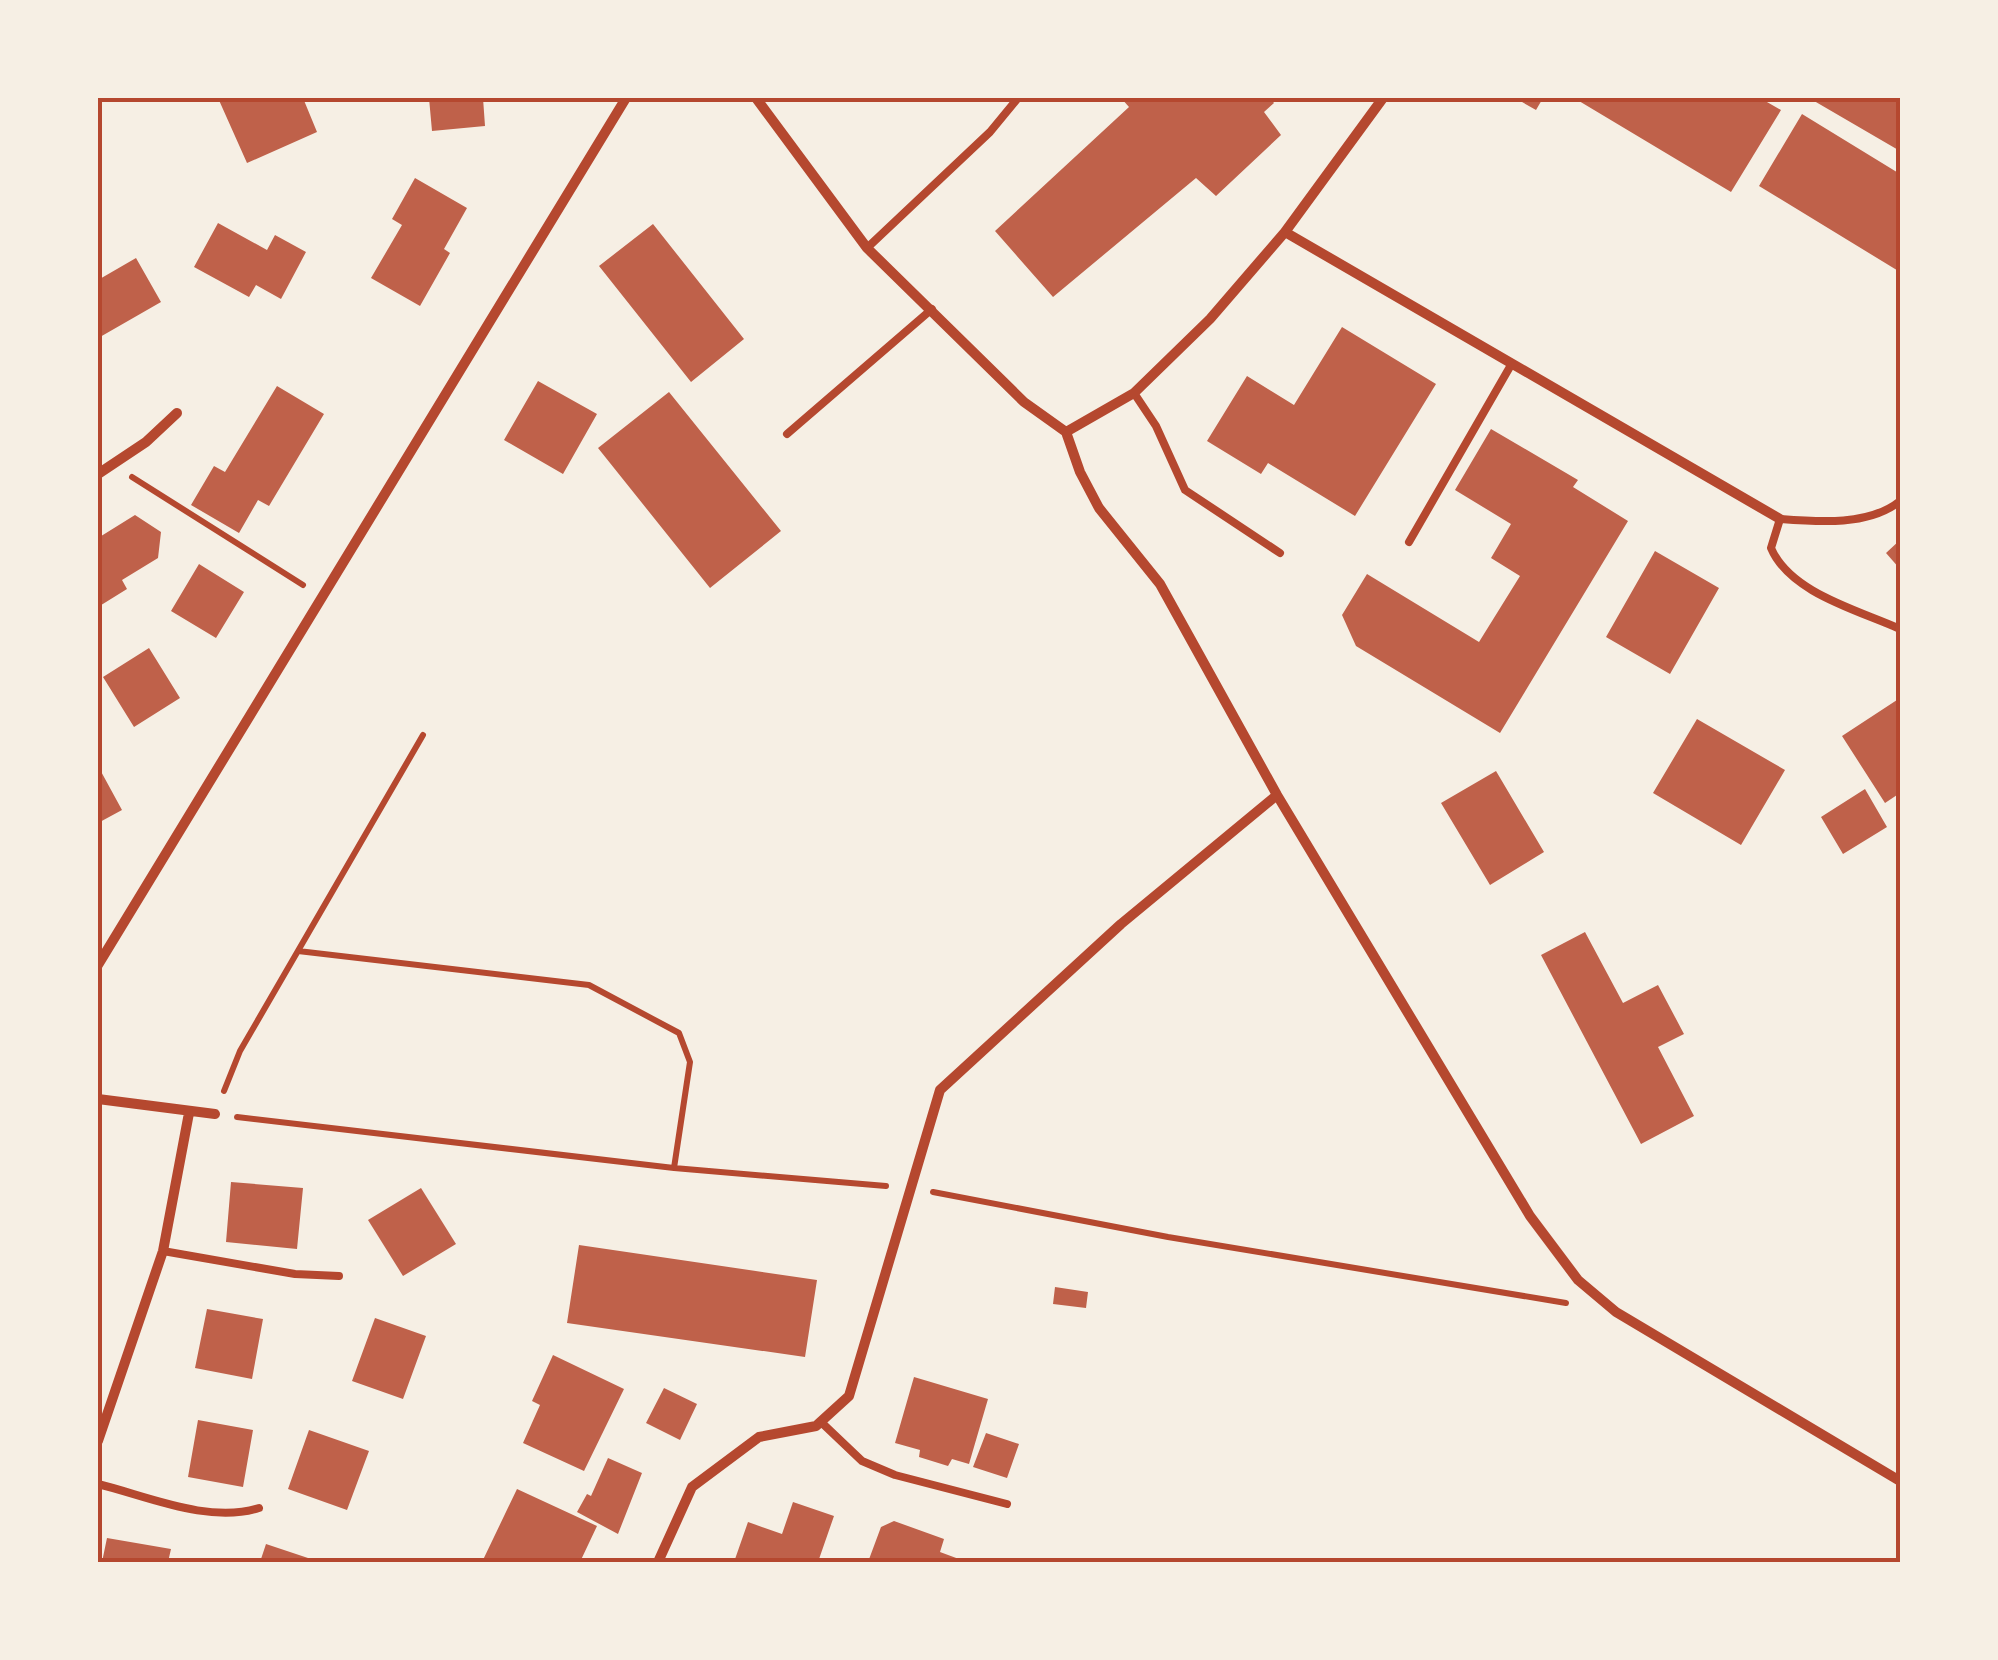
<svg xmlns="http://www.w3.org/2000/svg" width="1998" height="1660" font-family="Poppins,sans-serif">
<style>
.building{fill:#bf614a}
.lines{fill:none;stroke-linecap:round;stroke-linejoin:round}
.path{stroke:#b5482f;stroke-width:6}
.service{stroke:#b5482f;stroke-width:8}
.minor{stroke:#b5482f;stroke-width:10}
.neatline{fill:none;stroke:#b5482f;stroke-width:4}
</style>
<rect width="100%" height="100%" fill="#f6efe4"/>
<!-- building -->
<path class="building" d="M 218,98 L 303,98 L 317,132 L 247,163 Z
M 429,98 L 483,98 L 485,126 L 432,131 Z
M 1121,98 L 1270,98 L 1274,103 L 1264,112 L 1281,135 L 1216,196 L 1196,178 L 1053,297 L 995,231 L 1129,107 Z
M 1515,98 L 1543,98 L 1536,110 Z
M 1574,98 L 1760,98 L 1781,110 L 1731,192 Z
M 1809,98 L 1900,98 L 1900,151 Z
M 1802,114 L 1900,174 L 1900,272 L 1759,186 Z
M 415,178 L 467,208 L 444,249 L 450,253 L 420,306 L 371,278 L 402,225 L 392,219 Z
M 218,223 L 267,250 L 275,235 L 306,252 L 281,299 L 256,285 L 249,297 L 194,267 Z
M 653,224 L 744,339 L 691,382 L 599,266 Z
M 136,258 L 161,302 L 100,337 L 98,280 Z
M 1342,327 L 1436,384 L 1355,516 L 1268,463 L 1261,474 L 1207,441 L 1247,376 L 1294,405 Z
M 538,381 L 597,414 L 563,474 L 504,440 Z
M 277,386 L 324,414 L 269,506 L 258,500 L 239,533 L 191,505 L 214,466 L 225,472 Z
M 669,392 L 781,531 L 710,588 L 598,448 Z
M 1491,429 L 1578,480 L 1573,487 L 1628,521 L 1500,733 L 1356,646 L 1342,615 L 1367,574 L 1479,642 L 1520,576 L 1491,558 L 1511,524 L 1455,490 Z
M 135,515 L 161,532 L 158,558 L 122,580 L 127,589 L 98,607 L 98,538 Z
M 1900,540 L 1900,569 L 1886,553 Z
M 1655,551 L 1719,588 L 1670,674 L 1606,637 Z
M 199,564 L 244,592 L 216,638 L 171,611 Z
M 149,648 L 180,698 L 134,727 L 103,677 Z
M 1900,698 L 1900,793 L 1885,803 L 1842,736 Z
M 1697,719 L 1785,770 L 1741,845 L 1653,793 Z
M 98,766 L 122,810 L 98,823 Z
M 1496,771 L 1544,852 L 1490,885 L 1441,803 Z
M 1865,789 L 1887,827 L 1843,854 L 1821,817 Z
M 1585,932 L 1623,1003 L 1658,985 L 1684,1034 L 1658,1047 L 1694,1116 L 1641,1144 L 1541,955 Z
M 231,1182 L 303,1188 L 297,1249 L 226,1242 Z
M 421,1188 L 456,1244 L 403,1276 L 368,1220 Z
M 579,1245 L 817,1280 L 805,1357 L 567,1323 Z
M 1055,1287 L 1088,1292 L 1086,1308 L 1053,1304 Z
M 207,1309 L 263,1319 L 252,1379 L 195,1368 Z
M 375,1318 L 426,1336 L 403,1399 L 352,1381 Z
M 553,1355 L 624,1389 L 584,1471 L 523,1443 L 540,1405 L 532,1401 Z
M 914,1377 L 988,1399 L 969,1464 L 952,1459 L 948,1466 L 919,1457 L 920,1450 L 895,1443 Z
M 664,1388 L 697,1404 L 680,1440 L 646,1423 Z
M 198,1420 L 253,1430 L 243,1487 L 188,1477 Z
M 309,1430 L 369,1451 L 347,1510 L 288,1489 Z
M 986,1433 L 1019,1444 L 1007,1478 L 973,1467 Z
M 608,1458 L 642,1473 L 618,1534 L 577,1512 L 587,1494 L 591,1496 Z
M 517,1489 L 597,1526 L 580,1562 L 482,1562 Z
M 793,1502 L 834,1516 L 818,1562 L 734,1562 L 748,1522 L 782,1534 Z
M 894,1521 L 944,1539 L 940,1552 L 967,1562 L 868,1562 L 881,1527 Z
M 107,1538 L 171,1549 L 168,1562 L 102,1562 Z
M 266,1544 L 320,1562 L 260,1562 Z"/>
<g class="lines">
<!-- path -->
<path class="path" d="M 132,477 L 303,585
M 298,951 L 589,985 L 679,1033 L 690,1062 L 674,1168
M 224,1091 L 240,1051 L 423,735
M 237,1117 L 674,1168 L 886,1186
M 933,1192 L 1168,1237 L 1566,1303"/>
<!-- service -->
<path class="service" d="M 867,248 L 990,132 L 1018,98
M 1134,393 L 1156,426 L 1185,490 L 1280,553
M 787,434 L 932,309
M 1900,501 C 1869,526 1819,522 1780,519 L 1771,548 C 1790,593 1858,610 1900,629
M 1409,542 L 1511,365
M 163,1251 L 295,1274 L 339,1276
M 821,1422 L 862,1461 L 895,1475 L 1007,1504
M 98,1484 C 147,1496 209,1524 259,1508"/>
<!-- minor -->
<path class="minor" d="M 756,98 L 867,248 L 1024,402 L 1066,432 L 1080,472 L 1099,508 L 1160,584 L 1277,795 L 1530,1216 L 1578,1280 L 1616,1312 L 1900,1481
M 1285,232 L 1780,519
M 1066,432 L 1134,393 L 1210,319 L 1285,232 L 1383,98
M 98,474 L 146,442 L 177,413
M 98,965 L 626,98
M 98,1099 L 215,1114
M 98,1441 L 163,1251 L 189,1113
M 658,1562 L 692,1487 L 759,1437 L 816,1426 L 849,1396 L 940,1090 L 1121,924 L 1277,795"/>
</g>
<!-- border -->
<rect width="1998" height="1660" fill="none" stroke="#f6efe4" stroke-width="200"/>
<rect x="100" y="100" width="1798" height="1460" class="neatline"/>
</svg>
